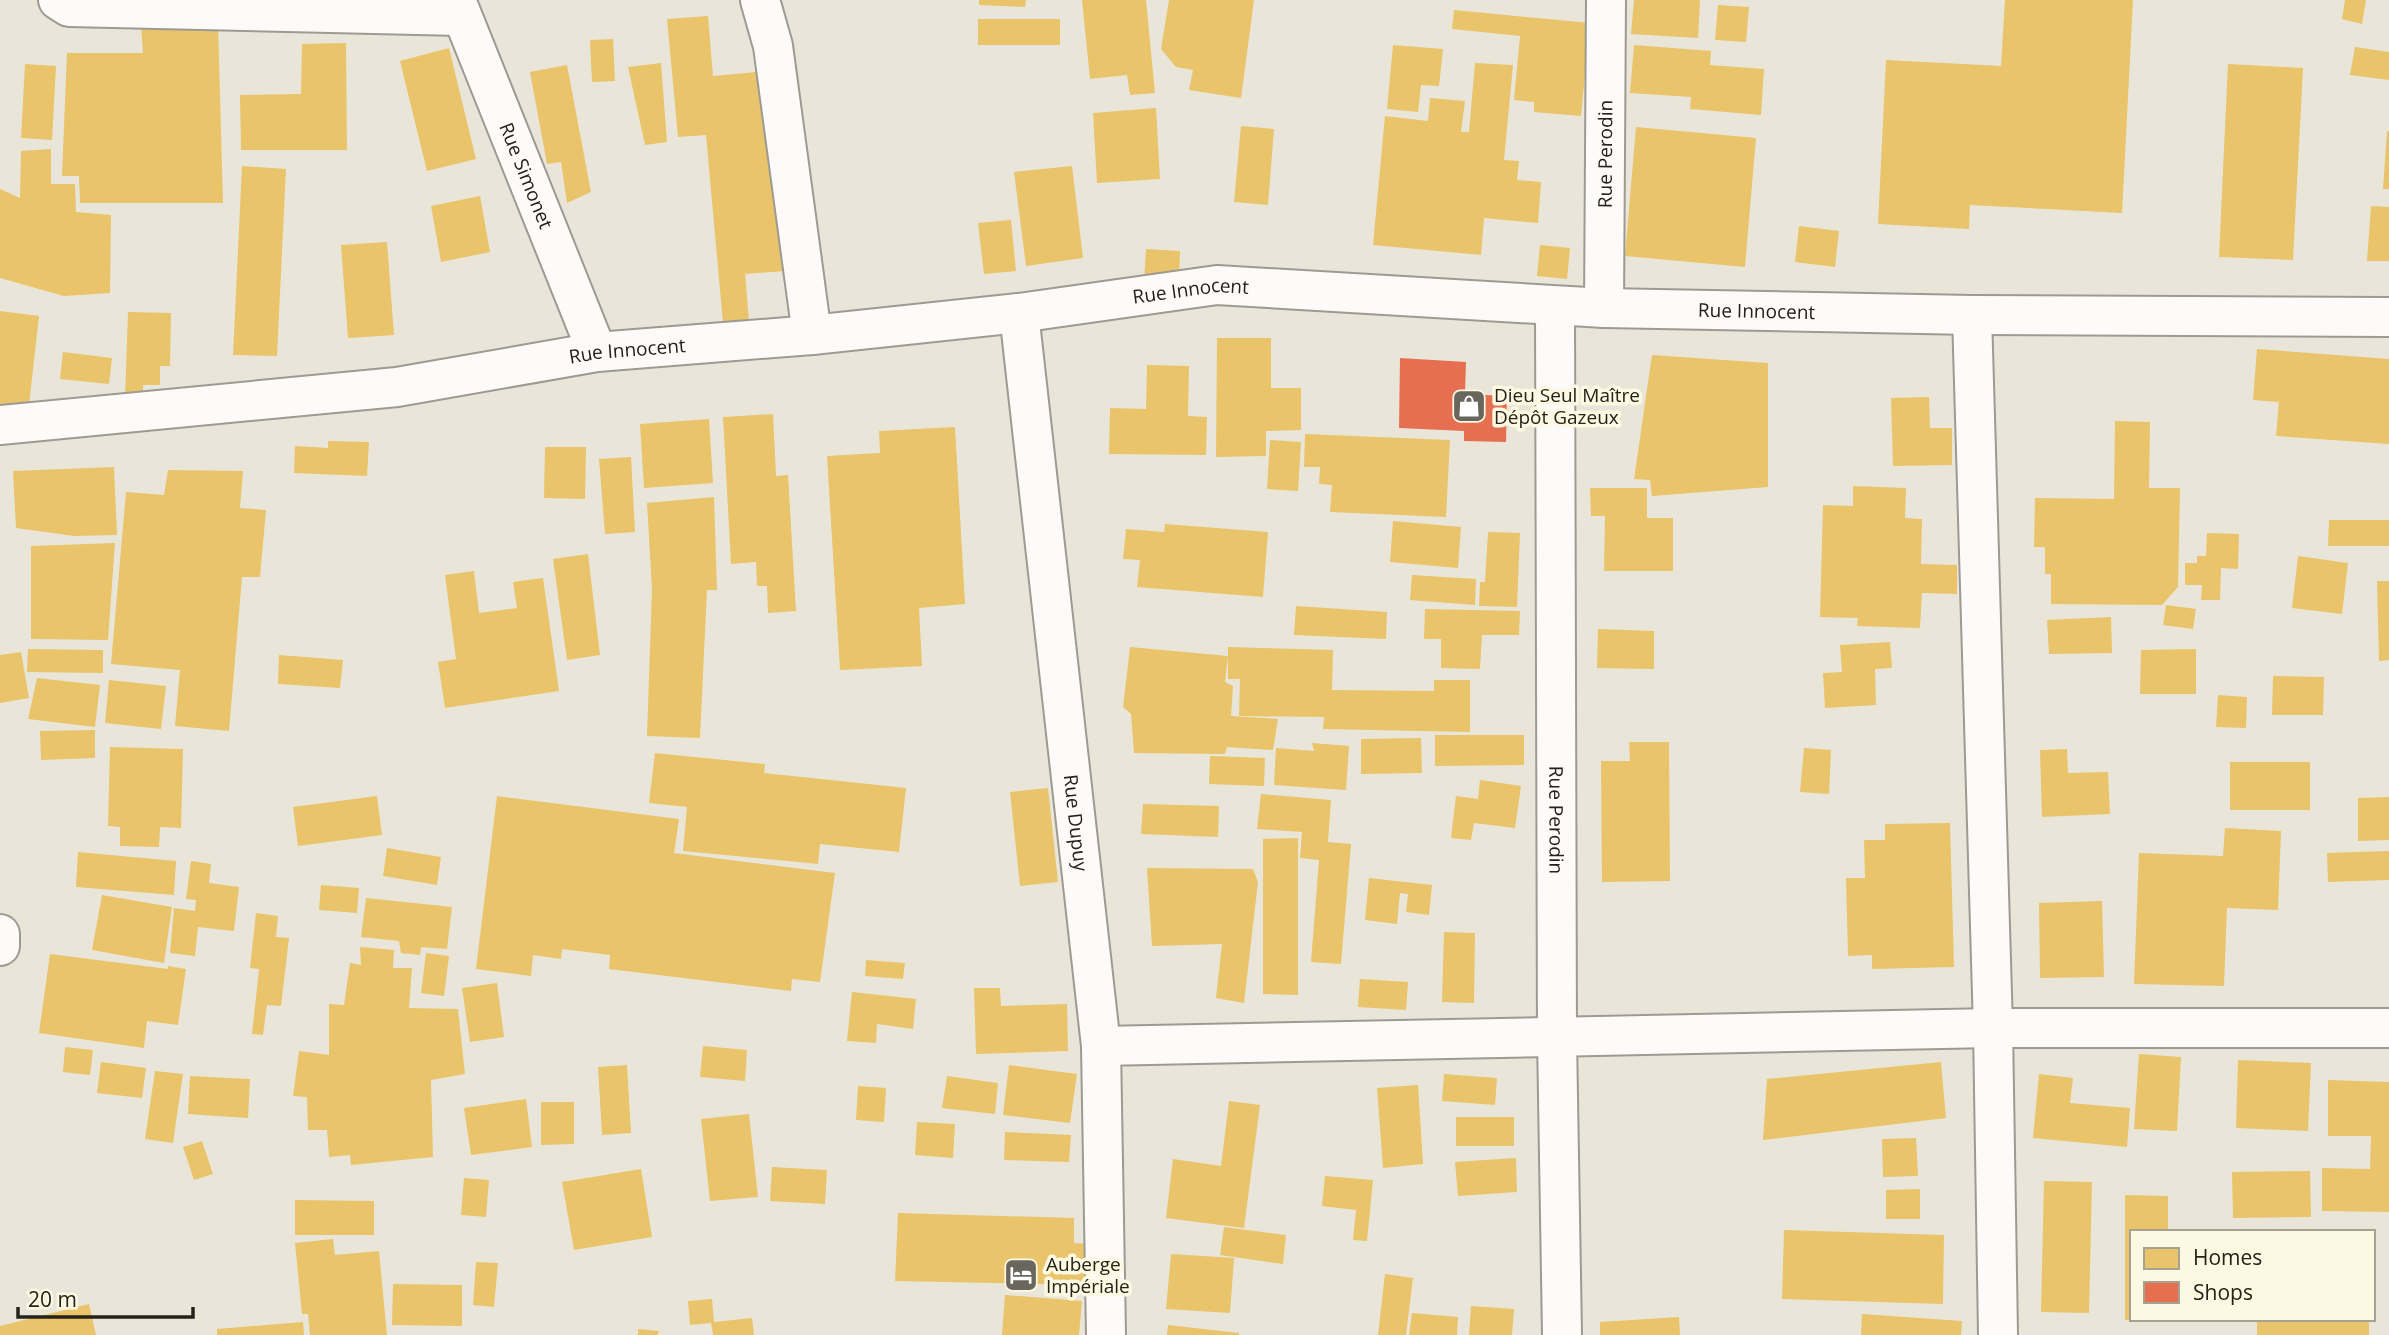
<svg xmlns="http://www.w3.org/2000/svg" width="2389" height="1335" font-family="'Open Sans',sans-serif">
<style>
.homes{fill:#e9c46a}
.shops{fill:#e76f51}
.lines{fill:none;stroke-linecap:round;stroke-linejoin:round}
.street-casing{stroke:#9d9a91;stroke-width:42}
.street{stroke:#fcfbf9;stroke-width:38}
.labels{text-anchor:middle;stroke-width:7;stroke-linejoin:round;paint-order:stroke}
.street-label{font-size:19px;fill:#24221a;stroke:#fcf8e1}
.poi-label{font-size:19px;fill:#24221a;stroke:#fcf8e1;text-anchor:start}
</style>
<rect width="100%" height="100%" fill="#e9e6d9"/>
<!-- homes -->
<path class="homes" d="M 979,0 L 1026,0 L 1025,7 L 979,5 Z
M 1082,0 L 1146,0 L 1155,93 L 1130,95 L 1127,75 L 1090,79 Z
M 1169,0 L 1254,0 L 1241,98 L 1189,90 L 1193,70 L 1176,67 L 1161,49 Z
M 1634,0 L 1700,0 L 1698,38 L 1631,34 Z
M 2005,0 L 2133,0 L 2122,213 L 1970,205 L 1969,229 L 1878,224 L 1886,60 L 2001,66 Z
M 2345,0 L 2366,0 L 2362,24 L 2342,19 Z
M 1718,5 L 1749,7 L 1746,42 L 1715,40 Z
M 1454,10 L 1590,23 L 1581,116 L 1534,112 L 1534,102 L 1514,100 L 1520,36 L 1452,29 Z
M 708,16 L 713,76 L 768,71 L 785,271 L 745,274 L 749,321 L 723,323 L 706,135 L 678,137 L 667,19 Z
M 978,19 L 1060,19 L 1060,45 L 978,45 Z
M 218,23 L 223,203 L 80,203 L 79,176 L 62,176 L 67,53 L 143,53 L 141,25 Z
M 613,39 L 615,81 L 592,82 L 590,40 Z
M 346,43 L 347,150 L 241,150 L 240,95 L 301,94 L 302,44 Z
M 1393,45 L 1443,49 L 1439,86 L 1421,85 L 1418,112 L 1387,109 Z
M 1634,45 L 1711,51 L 1710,65 L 1764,69 L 1761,115 L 1690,109 L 1691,97 L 1630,93 Z
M 2355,47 L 2389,52 L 2389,80 L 2350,75 Z
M 449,48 L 476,159 L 427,171 L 400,61 Z
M 661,63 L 667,142 L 645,145 L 628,67 Z
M 1475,63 L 1513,65 L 1504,160 L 1519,161 L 1517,180 L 1541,182 L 1538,223 L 1484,218 L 1481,255 L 1373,245 L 1385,116 L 1428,121 L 1430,98 L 1465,101 L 1461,132 L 1469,132 Z
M 25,64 L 56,66 L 52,140 L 21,138 Z
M 2228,64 L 2303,68 L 2293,260 L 2219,257 Z
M 567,65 L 591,192 L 567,203 L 561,162 L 547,164 L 530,72 Z
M 1156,108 L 1160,179 L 1097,183 L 1093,113 Z
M 1241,126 L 1274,129 L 1268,205 L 1234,202 Z
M 1636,127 L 1756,138 L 1745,267 L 1625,256 Z
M 2387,131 L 2389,131 L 2389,189 L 2383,189 Z
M 51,149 L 51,184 L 75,184 L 76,212 L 111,215 L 110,293 L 64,296 L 0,278 L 0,189 L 20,198 L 21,151 Z
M 242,166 L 286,169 L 277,356 L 233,355 Z
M 1072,166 L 1083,258 L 1026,266 L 1014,172 Z
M 480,196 L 490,252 L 441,262 L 431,206 Z
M 2371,206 L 2389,207 L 2389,261 L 2367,261 Z
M 1011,220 L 1016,271 L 984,274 L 978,223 Z
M 1799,226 L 1839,231 L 1835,267 L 1795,262 Z
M 387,242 L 394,335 L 348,338 L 341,245 Z
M 1540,245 L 1570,248 L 1567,279 L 1537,276 Z
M 1146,249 L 1180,251 L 1179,282 L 1144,281 Z
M 0,311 L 39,316 L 28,414 L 0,411 Z
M 128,312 L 171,313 L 170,366 L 160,366 L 160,385 L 143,385 L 143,398 L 125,398 Z
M 1217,338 L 1271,338 L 1271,388 L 1301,388 L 1301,430 L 1266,431 L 1266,456 L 1216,457 Z
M 2257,349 L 2389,359 L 2389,444 L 2276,436 L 2279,402 L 2253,400 Z
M 63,352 L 112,358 L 109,384 L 60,379 Z
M 1652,355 L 1768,363 L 1768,487 L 1652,496 L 1650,480 L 1634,479 Z
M 1147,365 L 1189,366 L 1188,416 L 1207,417 L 1206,455 L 1109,454 L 1110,408 L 1146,409 Z
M 1929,397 L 1930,428 L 1952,428 L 1952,465 L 1893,466 L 1891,398 Z
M 773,414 L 776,476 L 788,475 L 796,611 L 768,613 L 767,586 L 757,586 L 756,562 L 731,564 L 723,417 Z
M 709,419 L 713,483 L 644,488 L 640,424 Z
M 2115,421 L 2150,422 L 2149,488 L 2180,488 L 2178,587 L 2162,605 L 2051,604 L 2051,574 L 2045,574 L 2045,547 L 2034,547 L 2035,498 L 2114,499 Z
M 955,427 L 965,604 L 919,608 L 922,666 L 840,670 L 827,456 L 880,453 L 879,431 Z
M 1305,434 L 1450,440 L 1446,517 L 1330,512 L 1332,485 L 1319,484 L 1320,467 L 1304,467 Z
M 1270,440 L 1301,442 L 1298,491 L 1267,489 Z
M 328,441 L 369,442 L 367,476 L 294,473 L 295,446 L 328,448 Z
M 545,447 L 586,447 L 585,499 L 544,498 Z
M 631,457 L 635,532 L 605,534 L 599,459 Z
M 114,467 L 117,535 L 74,536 L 16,528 L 13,471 Z
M 168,470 L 243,471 L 240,508 L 266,510 L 260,577 L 242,577 L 229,731 L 175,726 L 180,670 L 111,664 L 126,492 L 164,495 Z
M 1853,486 L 1906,488 L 1905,518 L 1922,519 L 1921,564 L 1957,565 L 1957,594 L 1922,593 L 1920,628 L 1857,626 L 1858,618 L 1820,617 L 1823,505 L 1853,506 Z
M 1590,488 L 1647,488 L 1647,518 L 1673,518 L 1673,571 L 1604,571 L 1605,516 L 1591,516 Z
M 714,497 L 717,590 L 707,590 L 700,738 L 647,736 L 652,589 L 647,503 Z
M 2329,520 L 2389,520 L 2389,546 L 2328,546 Z
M 1393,521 L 1461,527 L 1458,568 L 1390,562 Z
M 1165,524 L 1268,532 L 1263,597 L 1137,587 L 1140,560 L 1123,559 L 1126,529 L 1164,532 Z
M 1488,532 L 1520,533 L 1517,607 L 1479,606 L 1480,582 L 1485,582 Z
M 2207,533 L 2239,534 L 2238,569 L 2221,568 L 2220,600 L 2201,600 L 2202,585 L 2185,585 L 2185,563 L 2197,563 L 2197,556 L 2206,556 Z
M 115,543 L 108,640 L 31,639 L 31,546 Z
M 588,554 L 600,655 L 567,660 L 553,559 Z
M 2298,556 L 2348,563 L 2342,614 L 2292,608 Z
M 474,571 L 479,613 L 517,608 L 513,582 L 543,578 L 559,691 L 445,708 L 438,662 L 456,659 L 445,575 Z
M 1412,575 L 1476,579 L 1475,605 L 1410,600 Z
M 2377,581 L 2389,581 L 2389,660 L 2379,661 Z
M 2166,605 L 2196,609 L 2193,629 L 2163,625 Z
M 1296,606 L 1387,612 L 1386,639 L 1294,635 Z
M 1425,609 L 1520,611 L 1519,635 L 1482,635 L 1480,669 L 1441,668 L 1441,639 L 1424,639 Z
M 2111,617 L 2112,653 L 2049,654 L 2047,620 Z
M 1598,629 L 1654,631 L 1654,669 L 1597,668 Z
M 1890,642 L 1892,668 L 1875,669 L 1876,705 L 1825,708 L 1823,673 L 1842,672 L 1840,645 Z
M 1130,647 L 1228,656 L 1225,682 L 1233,686 L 1231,716 L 1278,719 L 1273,750 L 1227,747 L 1225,754 L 1134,753 L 1131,714 L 1123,707 Z
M 1228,647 L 1333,650 L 1332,690 L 1434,691 L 1434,680 L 1470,680 L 1470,732 L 1323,729 L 1324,717 L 1239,716 L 1240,679 L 1228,679 Z
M 28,649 L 103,650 L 103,673 L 27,672 Z
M 2196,649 L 2196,694 L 2140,694 L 2141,650 Z
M 21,652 L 29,698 L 0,703 L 0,655 Z
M 279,655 L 343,660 L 340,688 L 278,684 Z
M 2273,676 L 2324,677 L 2323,715 L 2272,715 Z
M 37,678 L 100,685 L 95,727 L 28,719 Z
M 109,680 L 166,686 L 161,729 L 105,723 Z
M 2218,695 L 2247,697 L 2246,728 L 2216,727 Z
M 95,730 L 95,758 L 41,760 L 40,731 Z
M 1435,735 L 1524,735 L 1524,765 L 1435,766 Z
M 1421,738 L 1422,773 L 1361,774 L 1361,739 Z
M 1629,742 L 1669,742 L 1670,881 L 1602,882 L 1601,761 L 1630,761 Z
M 1312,743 L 1349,746 L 1346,790 L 1274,785 L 1276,748 L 1314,751 Z
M 110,747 L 183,749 L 181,828 L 160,827 L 159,847 L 120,846 L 120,827 L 108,826 Z
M 1804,748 L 1831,750 L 1829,794 L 1800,792 Z
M 2067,749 L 2068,773 L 2108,772 L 2110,814 L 2042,817 L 2040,750 Z
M 655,753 L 765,764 L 764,773 L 906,788 L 899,852 L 820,844 L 818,864 L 683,851 L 687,807 L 649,803 Z
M 1210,756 L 1265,758 L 1264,786 L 1209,784 Z
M 2230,762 L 2310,762 L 2310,810 L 2230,810 Z
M 1480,780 L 1521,786 L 1515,828 L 1474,823 L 1471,840 L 1451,838 L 1456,796 L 1478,799 Z
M 1048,788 L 1058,882 L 1020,886 L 1010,792 Z
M 1261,794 L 1331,800 L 1328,842 L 1351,844 L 1341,964 L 1311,962 L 1319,860 L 1300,858 L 1302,832 L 1257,829 Z
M 377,796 L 382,835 L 298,846 L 293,807 Z
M 497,796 L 679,819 L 674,853 L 835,873 L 820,982 L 792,979 L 791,991 L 609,969 L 610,955 L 562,949 L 561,959 L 533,955 L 531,976 L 476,969 Z
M 2389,797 L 2389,840 L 2358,841 L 2358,798 Z
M 1143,804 L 1219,806 L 1218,837 L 1141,834 Z
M 1950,823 L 1954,967 L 1872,969 L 1872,955 L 1848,956 L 1846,878 L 1865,878 L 1864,840 L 1885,840 L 1885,824 Z
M 2225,828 L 2281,831 L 2278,910 L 2227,908 L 2224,986 L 2134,984 L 2139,853 L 2223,856 Z
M 1298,838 L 1298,995 L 1263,994 L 1263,839 Z
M 387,848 L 441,857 L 437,885 L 383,876 Z
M 2389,851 L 2389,880 L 2328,882 L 2327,853 Z
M 78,852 L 176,861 L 174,895 L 76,887 Z
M 191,861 L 211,864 L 209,883 L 239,887 L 234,931 L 198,927 L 195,956 L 170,953 L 174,908 L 195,911 L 196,900 L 186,899 Z
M 1147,868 L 1253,869 L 1258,882 L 1244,1003 L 1216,998 L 1222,944 L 1152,946 Z
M 1369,878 L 1432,885 L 1429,915 L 1406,912 L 1408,894 L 1400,893 L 1397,924 L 1365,920 Z
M 321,885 L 359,888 L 357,913 L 319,910 Z
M 102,895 L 172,907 L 164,963 L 92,950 Z
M 366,898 L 452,907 L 447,949 L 421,947 L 420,955 L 401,953 L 399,941 L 361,937 Z
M 2102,901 L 2104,977 L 2040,978 L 2039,903 Z
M 256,913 L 278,916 L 276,937 L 289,938 L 281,1006 L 267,1005 L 263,1035 L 252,1034 L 259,969 L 250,968 Z
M 1444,932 L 1475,933 L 1474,1003 L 1442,1002 Z
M 360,947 L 394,950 L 393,968 L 412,968 L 409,1008 L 458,1009 L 465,1074 L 431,1080 L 433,1157 L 351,1165 L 350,1155 L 329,1157 L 327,1130 L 308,1130 L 307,1097 L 293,1096 L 299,1051 L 329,1055 L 329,1004 L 344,1005 L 350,963 L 361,965 Z
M 426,953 L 449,956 L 444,996 L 421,993 Z
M 50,954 L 168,969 L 168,966 L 186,969 L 178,1025 L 147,1021 L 144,1048 L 39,1033 Z
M 866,960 L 905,963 L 903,979 L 865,976 Z
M 1360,979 L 1408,982 L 1406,1010 L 1358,1007 Z
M 497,983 L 504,1037 L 470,1042 L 462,988 Z
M 974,988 L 1000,988 L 1001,1006 L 1067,1004 L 1068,1051 L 976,1054 Z
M 852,992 L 916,999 L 913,1029 L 877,1024 L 876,1043 L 847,1041 Z
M 703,1046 L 747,1050 L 745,1081 L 700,1077 Z
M 65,1047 L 93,1050 L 90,1075 L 63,1072 Z
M 2139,1054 L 2181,1057 L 2177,1131 L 2134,1129 Z
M 2238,1060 L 2311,1063 L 2308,1131 L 2236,1128 Z
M 101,1062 L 146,1068 L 142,1098 L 97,1093 Z
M 1941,1062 L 1946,1118 L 1763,1140 L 1767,1079 Z
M 627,1065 L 631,1133 L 602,1135 L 598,1067 Z
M 1009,1065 L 1077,1074 L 1070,1123 L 1003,1115 Z
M 155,1071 L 183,1074 L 173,1143 L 145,1139 Z
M 1444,1074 L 1497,1078 L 1495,1105 L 1442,1101 Z
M 2039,1074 L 2073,1078 L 2070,1103 L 2130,1108 L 2127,1147 L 2033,1138 Z
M 190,1076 L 250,1079 L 248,1118 L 188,1114 Z
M 947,1076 L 998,1083 L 995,1114 L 942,1108 Z
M 2328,1080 L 2389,1082 L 2389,1212 L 2322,1211 L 2322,1168 L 2370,1169 L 2371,1136 L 2328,1136 Z
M 1418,1085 L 1423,1164 L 1383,1168 L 1377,1088 Z
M 858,1086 L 886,1088 L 884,1122 L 856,1120 Z
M 526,1099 L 532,1147 L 471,1155 L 464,1108 Z
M 1229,1101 L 1260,1105 L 1244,1228 L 1166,1218 L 1173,1159 L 1221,1166 Z
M 541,1102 L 574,1102 L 574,1144 L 541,1145 Z
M 749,1114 L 758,1197 L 710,1201 L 701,1119 Z
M 1456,1117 L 1514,1117 L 1514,1146 L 1456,1146 Z
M 917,1122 L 955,1124 L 953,1158 L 915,1155 Z
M 1005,1132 L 1071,1135 L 1069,1162 L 1004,1160 Z
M 1916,1138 L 1918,1176 L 1883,1177 L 1882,1139 Z
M 202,1141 L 213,1174 L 194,1180 L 183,1147 Z
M 1516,1158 L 1517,1192 L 1458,1196 L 1455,1162 Z
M 772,1167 L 827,1170 L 825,1204 L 770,1201 Z
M 641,1169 L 652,1237 L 574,1250 L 562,1182 Z
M 2310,1171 L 2311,1217 L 2233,1218 L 2232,1172 Z
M 1325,1176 L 1373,1180 L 1367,1241 L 1353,1240 L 1356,1210 L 1322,1206 Z
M 464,1178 L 489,1180 L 486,1217 L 461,1215 Z
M 2044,1181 L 2092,1182 L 2089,1313 L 2041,1312 Z
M 1920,1189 L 1920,1219 L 1886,1219 L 1886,1190 Z
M 2125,1195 L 2168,1196 L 2168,1232 L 2132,1232 L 2132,1320 L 2125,1320 Z
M 295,1200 L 374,1201 L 374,1235 L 295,1235 Z
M 898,1213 L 1074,1218 L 1074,1243 L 1091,1244 L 1089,1285 L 895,1281 Z
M 1224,1227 L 1286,1235 L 1283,1264 L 1220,1255 Z
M 1784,1230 L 1944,1235 L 1943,1304 L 1782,1299 Z
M 333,1239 L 335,1255 L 379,1251 L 387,1335 L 310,1335 L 308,1314 L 302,1314 L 295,1243 Z
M 1171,1254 L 1234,1258 L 1230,1313 L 1166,1309 Z
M 476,1262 L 498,1263 L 494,1307 L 473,1305 Z
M 1385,1274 L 1413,1278 L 1406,1335 L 1378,1335 Z
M 393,1284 L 462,1285 L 462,1326 L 392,1325 Z
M 1005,1295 L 1082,1301 L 1079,1335 L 1002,1335 Z
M 712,1299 L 714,1322 L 752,1318 L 754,1335 L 713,1335 L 711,1323 L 690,1325 L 688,1301 Z
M 89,1304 L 96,1335 L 0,1335 L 0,1326 Z
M 1471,1306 L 1514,1309 L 1512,1335 L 1469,1335 Z
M 1412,1313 L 1458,1317 L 1457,1335 L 1409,1335 Z
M 1862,1314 L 1962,1321 L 1961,1335 L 1861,1335 Z
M 1679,1317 L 1680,1335 L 1600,1335 L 1600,1322 Z
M 2257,1319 L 2369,1319 L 2369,1335 L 2257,1335 Z
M 303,1322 L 304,1335 L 217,1335 L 217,1329 Z
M 1168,1325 L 1239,1333 L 1239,1335 L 1167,1335 Z
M 638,1329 L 659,1331 L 658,1335 L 638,1335 Z"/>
<!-- shops -->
<path class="shops" d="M 1400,358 L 1466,362 L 1465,394 L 1507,396 L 1506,442 L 1464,441 L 1464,431 L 1399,428 Z"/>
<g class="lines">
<!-- street casing -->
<g class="street-casing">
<g id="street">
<path d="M 58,0 L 69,7 L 460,16"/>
<path id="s1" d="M 456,0 L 597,352"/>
<path d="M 760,0 L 773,46 L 812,335"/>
<path id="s2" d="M 1555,306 L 1557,1037 L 1562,1335"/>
<path id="s3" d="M 1604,308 L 1606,0"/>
<path id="s4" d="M 1019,313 L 1101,1046 L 1106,1335"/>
<path d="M 1972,315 L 1993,1028 L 1998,1335"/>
<path id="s5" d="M 0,425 L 397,387 L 597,352 L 812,335 L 1019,313 L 1217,285 L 1604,308 L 1972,315 L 2389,317"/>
<path d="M 0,934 L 0,946"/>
<path d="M 1101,1046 L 1993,1028 L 2389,1028"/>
</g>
</g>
<!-- street -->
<use href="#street" class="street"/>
</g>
<!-- icons -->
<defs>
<g id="shop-square" transform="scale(1.75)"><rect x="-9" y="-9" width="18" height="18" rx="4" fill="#69675d" stroke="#fcf8e1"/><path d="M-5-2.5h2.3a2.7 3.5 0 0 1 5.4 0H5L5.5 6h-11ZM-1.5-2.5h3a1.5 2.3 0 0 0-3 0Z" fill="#fff"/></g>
<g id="hotel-square" transform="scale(1.75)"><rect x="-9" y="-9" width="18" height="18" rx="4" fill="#69675d" stroke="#fcf8e1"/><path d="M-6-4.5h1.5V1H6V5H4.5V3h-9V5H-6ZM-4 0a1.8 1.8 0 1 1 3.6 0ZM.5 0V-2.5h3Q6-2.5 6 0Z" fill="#fff"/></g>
</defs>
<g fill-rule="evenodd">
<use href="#shop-square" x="1469" y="406"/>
<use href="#hotel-square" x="1021" y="1275"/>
</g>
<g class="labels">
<!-- street labels -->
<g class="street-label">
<text dy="7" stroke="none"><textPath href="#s3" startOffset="154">Rue Perodin</textPath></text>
<text dy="7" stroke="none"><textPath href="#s1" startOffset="189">Rue Simonet</textPath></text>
<text dy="7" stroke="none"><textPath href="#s5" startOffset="1199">Rue Innocent</textPath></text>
<text dy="7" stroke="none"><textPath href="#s5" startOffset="1766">Rue Innocent</textPath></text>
<text dy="7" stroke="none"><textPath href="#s5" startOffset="632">Rue Innocent</textPath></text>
<text dy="7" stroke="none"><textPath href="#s2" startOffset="514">Rue Perodin</textPath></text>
<text dy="7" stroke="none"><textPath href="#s4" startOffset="513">Rue Dupuy</textPath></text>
</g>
<!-- poi labels -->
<g class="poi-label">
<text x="1494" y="402">Dieu Seul Maître<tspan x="1494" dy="22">Dépôt Gazeux</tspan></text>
<text x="1046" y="1271">Auberge<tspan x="1046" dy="22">Impériale</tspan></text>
</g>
</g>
<!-- legend -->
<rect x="2130" y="1230" width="245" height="91" fill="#fcf8e1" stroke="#a6a291" stroke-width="2"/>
<rect x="2144" y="1248" width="35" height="21" fill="#e9c46a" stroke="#a6a291" stroke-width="2"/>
<text x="2193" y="1265" font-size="21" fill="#24221a">Homes</text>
<rect x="2144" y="1282" width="35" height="21" fill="#e76f51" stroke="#a6a291" stroke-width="2"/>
<text x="2193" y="1300" font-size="21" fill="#24221a">Shops</text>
<!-- scale -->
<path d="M18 1307v10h175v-10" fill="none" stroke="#24221a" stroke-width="3.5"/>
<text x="28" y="1307" font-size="21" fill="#24221a" stroke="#fcf8e1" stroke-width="5" paint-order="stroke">20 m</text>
</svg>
